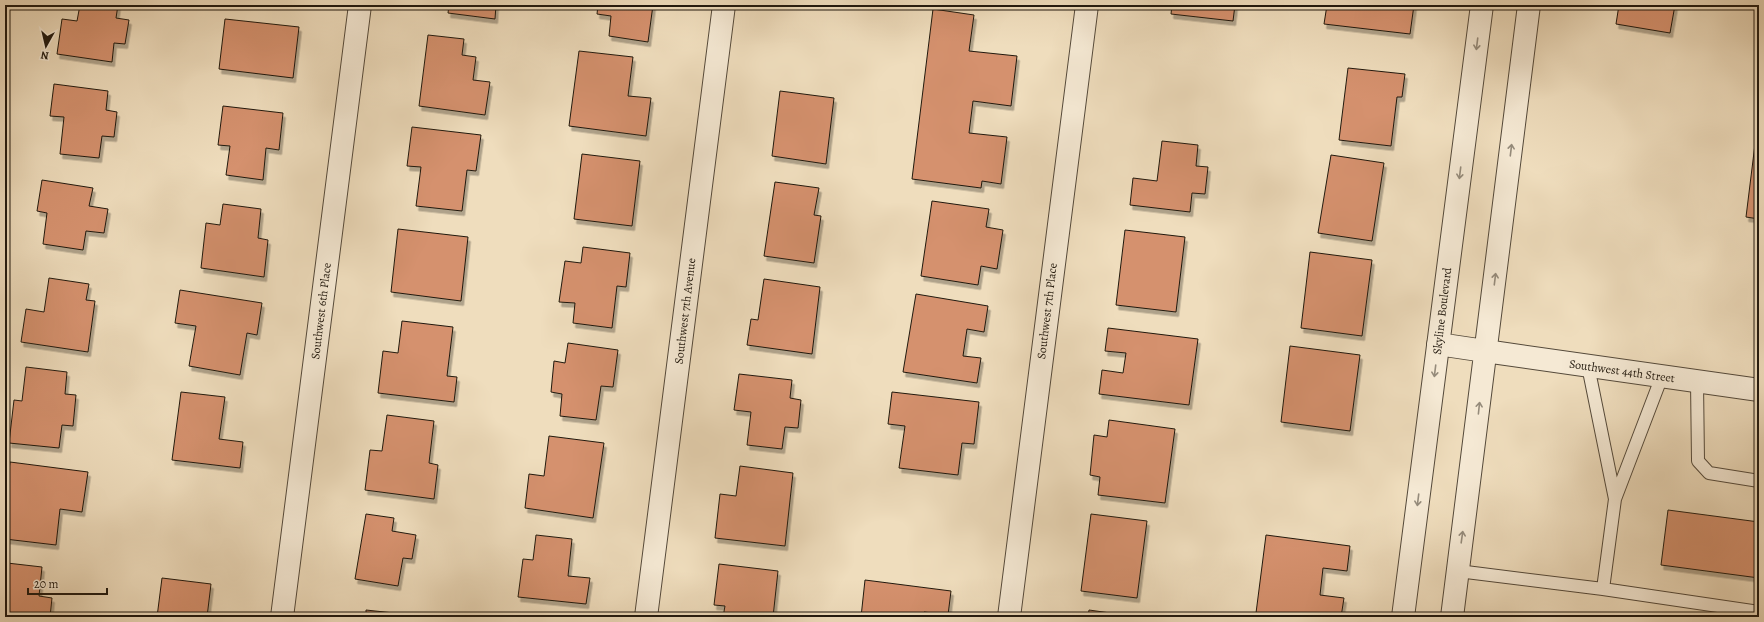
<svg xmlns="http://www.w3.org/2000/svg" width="1764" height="622" font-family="Alegreya,serif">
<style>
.building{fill:#d5916e;stroke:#20180e;filter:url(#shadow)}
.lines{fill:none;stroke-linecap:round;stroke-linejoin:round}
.service-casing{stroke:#54493a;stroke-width:14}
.minor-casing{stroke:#54493a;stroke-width:24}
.tertiary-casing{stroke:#54493a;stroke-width:24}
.service{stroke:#f5e9d4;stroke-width:12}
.minor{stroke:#f5e9d4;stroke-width:22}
.tertiary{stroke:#f5e9d4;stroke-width:22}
.oneway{stroke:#958b7b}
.labels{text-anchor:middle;stroke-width:3;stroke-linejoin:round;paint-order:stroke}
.street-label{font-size:12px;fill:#20180e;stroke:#f5e9d4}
</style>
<defs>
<filter id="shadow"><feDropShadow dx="2.5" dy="4.5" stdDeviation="0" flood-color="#0004"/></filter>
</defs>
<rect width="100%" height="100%" fill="#efddbd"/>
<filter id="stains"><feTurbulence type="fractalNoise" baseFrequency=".005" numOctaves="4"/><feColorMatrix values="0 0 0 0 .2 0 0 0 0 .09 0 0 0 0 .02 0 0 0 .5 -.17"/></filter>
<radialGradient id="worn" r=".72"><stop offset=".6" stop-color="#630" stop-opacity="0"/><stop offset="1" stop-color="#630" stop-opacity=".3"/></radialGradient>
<!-- building -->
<path class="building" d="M 80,5 L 118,5 L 116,18 L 129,20 L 125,44 L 114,43 L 112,62 L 57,54 L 62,19 L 77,21 Z
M 449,5 L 496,5 L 495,19 L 448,13 Z
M 598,5 L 653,5 L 648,42 L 609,36 L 611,16 L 597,14 Z
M 1172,5 L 1235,5 L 1233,21 L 1171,14 Z
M 1327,5 L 1414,5 L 1410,34 L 1324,24 Z
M 1619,5 L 1675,5 L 1670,33 L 1616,24 Z
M 933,9 L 974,15 L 969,51 L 1017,56 L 1011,106 L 973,101 L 969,133 L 1007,137 L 1001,184 L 982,181 L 981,188 L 912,179 Z
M 225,19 L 299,27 L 293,78 L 219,69 Z
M 428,35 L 464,39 L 462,55 L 476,57 L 473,80 L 490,82 L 485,115 L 419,106 Z
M 579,51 L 633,57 L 628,96 L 651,98 L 646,136 L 569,126 Z
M 1348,68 L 1405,74 L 1402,97 L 1397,97 L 1391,146 L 1339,140 Z
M 54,84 L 108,91 L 106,110 L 117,112 L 114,137 L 102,136 L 99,158 L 60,154 L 64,117 L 50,116 Z
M 780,91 L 834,98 L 826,164 L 772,156 Z
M 223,106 L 283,113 L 279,150 L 266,148 L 263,180 L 226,175 L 230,146 L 218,145 Z
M 412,127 L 481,135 L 476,171 L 467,170 L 462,211 L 416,206 L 421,167 L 407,166 Z
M 1756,136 L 1759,136 L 1759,219 L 1746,217 Z
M 1162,141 L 1198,145 L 1196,166 L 1208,167 L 1205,194 L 1192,193 L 1190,212 L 1130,205 L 1133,178 L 1157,181 Z
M 582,154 L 640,161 L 632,226 L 574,219 Z
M 1331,155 L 1384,163 L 1372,241 L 1318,233 Z
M 42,180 L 93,188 L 89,206 L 108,209 L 104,233 L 86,231 L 83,250 L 43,244 L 47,213 L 37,211 Z
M 775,182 L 819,188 L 814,215 L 821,216 L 814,263 L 764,256 Z
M 932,201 L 989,209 L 986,227 L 1003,230 L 997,269 L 981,266 L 978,285 L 921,276 Z
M 223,204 L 261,209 L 258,238 L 268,240 L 264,277 L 201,268 L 206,223 L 220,225 Z
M 398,229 L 468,237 L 461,301 L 391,292 Z
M 1125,230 L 1185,237 L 1176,312 L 1116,305 Z
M 583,247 L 630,253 L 626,287 L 617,286 L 612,328 L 573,323 L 575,303 L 559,302 L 565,261 L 581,263 Z
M 1310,252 L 1372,260 L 1362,336 L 1301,328 Z
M 49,278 L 89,284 L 86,300 L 95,301 L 88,352 L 21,342 L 26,309 L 44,312 Z
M 764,279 L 820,287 L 812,354 L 747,345 L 751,319 L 758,320 Z
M 180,290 L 262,303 L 257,335 L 247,333 L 240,375 L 189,366 L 196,326 L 175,323 Z
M 916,294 L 988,306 L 984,332 L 967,329 L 963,356 L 981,358 L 977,383 L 903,372 Z
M 402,321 L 453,327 L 447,376 L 457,377 L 454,402 L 378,393 L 383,351 L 398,353 Z
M 1108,328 L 1198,339 L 1189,405 L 1099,394 L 1102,370 L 1123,373 L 1126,353 L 1105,351 Z
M 568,343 L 618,350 L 613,387 L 601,386 L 596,420 L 560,416 L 562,394 L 551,392 L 554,361 L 565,363 Z
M 1290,346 L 1360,355 L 1350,431 L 1281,422 Z
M 26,367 L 67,372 L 65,394 L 76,395 L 73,426 L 62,425 L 59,448 L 9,443 L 14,400 L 22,401 Z
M 739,374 L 792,380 L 790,398 L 801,400 L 798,428 L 785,427 L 782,449 L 747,445 L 751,412 L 734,410 Z
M 181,392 L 225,397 L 219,439 L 243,442 L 240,468 L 172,460 Z
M 892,392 L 979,402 L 974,444 L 962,443 L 958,475 L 899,468 L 905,426 L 888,424 Z
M 387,415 L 434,421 L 429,463 L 438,465 L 434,499 L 365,490 L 370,450 L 382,451 Z
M 1109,420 L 1175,429 L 1165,503 L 1098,495 L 1100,477 L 1090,475 L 1094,435 L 1107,437 Z
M 549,436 L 604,443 L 593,518 L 525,508 L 529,474 L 544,476 Z
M 10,462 L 88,472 L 82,512 L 60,509 L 56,545 L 5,539 L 5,500 Z
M 740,466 L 793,473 L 785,546 L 715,538 L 720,494 L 736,496 Z
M 1668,510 L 1759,522 L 1759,578 L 1661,565 Z
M 366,514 L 394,518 L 392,531 L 416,535 L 412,559 L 403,558 L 398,586 L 355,579 Z
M 1091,514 L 1147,521 L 1137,598 L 1081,591 Z
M 536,535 L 572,539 L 568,576 L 590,578 L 586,604 L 518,597 L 523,559 L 533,560 Z
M 1266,535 L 1350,546 L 1347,571 L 1323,568 L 1320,595 L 1344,598 L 1341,617 L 1287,617 L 1256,613 Z
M 7,563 L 42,567 L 39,596 L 52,598 L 50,617 L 5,617 L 5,579 Z
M 719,564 L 778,571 L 773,617 L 723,617 L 725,606 L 714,605 Z
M 162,578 L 211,584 L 207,617 L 157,617 Z
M 865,580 L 951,591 L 948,615 L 924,612 L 923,617 L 861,617 Z
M 366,610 L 403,614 L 403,617 L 366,617 Z
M 1089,610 L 1139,617 L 1088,617 Z"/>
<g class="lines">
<!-- service casing -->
<g class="service-casing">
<path id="service" d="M 1588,366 L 1615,499 L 1662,376
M 1697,382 L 1698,461 L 1709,473 L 1759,481
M 1615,499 L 1603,589 L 1759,612
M 1458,571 L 1603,589"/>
</g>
<!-- minor casing -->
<g class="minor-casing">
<path id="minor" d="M 1485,351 L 1759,390
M 282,617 L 360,5
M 646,617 L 724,5
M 1009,617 L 1087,5"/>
</g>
<!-- tertiary casing -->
<g class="tertiary-casing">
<path id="tertiary" d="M 1438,344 L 1485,351
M 1403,617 L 1482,5
M 1452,617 L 1529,5"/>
</g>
<!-- service -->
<use href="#service" class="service"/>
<!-- minor -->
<use href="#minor" class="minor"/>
<!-- tertiary -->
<use href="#tertiary" class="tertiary"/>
</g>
<!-- one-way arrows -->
<defs><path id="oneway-shaft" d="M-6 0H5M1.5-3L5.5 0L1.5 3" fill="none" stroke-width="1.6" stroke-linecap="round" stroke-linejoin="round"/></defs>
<g class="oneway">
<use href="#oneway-shaft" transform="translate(1477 44) rotate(97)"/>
<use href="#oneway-shaft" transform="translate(1511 150) rotate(-83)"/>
<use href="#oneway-shaft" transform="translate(1460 173) rotate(97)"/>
<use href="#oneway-shaft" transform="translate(1495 279) rotate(-83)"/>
<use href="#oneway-shaft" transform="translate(1435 371) rotate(97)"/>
<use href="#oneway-shaft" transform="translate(1479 408) rotate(-84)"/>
<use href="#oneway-shaft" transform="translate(1418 500) rotate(97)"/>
<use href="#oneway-shaft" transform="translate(1462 537) rotate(-82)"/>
</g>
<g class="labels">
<!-- street labels -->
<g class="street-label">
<text transform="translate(321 311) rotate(-83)" y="4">Southwest 6th Place</text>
<text transform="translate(685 311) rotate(-83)" y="4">Southwest 7th Avenue</text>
<text transform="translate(1047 311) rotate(-83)" y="4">Southwest 7th Place</text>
<text transform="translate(1442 311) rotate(-83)" y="4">Skyline Boulevard</text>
<text transform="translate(1622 371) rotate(8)" y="4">Southwest 44th Street</text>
</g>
</g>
<!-- margin -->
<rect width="1764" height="622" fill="none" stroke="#efddbd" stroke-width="20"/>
<rect x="6" y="6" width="1752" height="610" fill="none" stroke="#20180e" stroke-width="2"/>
<rect x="10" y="10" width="1744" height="602" fill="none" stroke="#20180e"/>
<!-- north arrow -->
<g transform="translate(46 46) rotate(188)" stroke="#f5e9d4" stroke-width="3" paint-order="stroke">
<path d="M0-3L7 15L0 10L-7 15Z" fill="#20180e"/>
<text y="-6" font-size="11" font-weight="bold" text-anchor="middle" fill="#20180e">N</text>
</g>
<!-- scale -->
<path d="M28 588v6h79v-6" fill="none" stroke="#20180e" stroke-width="2"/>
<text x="34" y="588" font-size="12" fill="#20180e" stroke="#f5e9d4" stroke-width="3" paint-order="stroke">20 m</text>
<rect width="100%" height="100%" filter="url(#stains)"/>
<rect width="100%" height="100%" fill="url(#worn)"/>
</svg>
